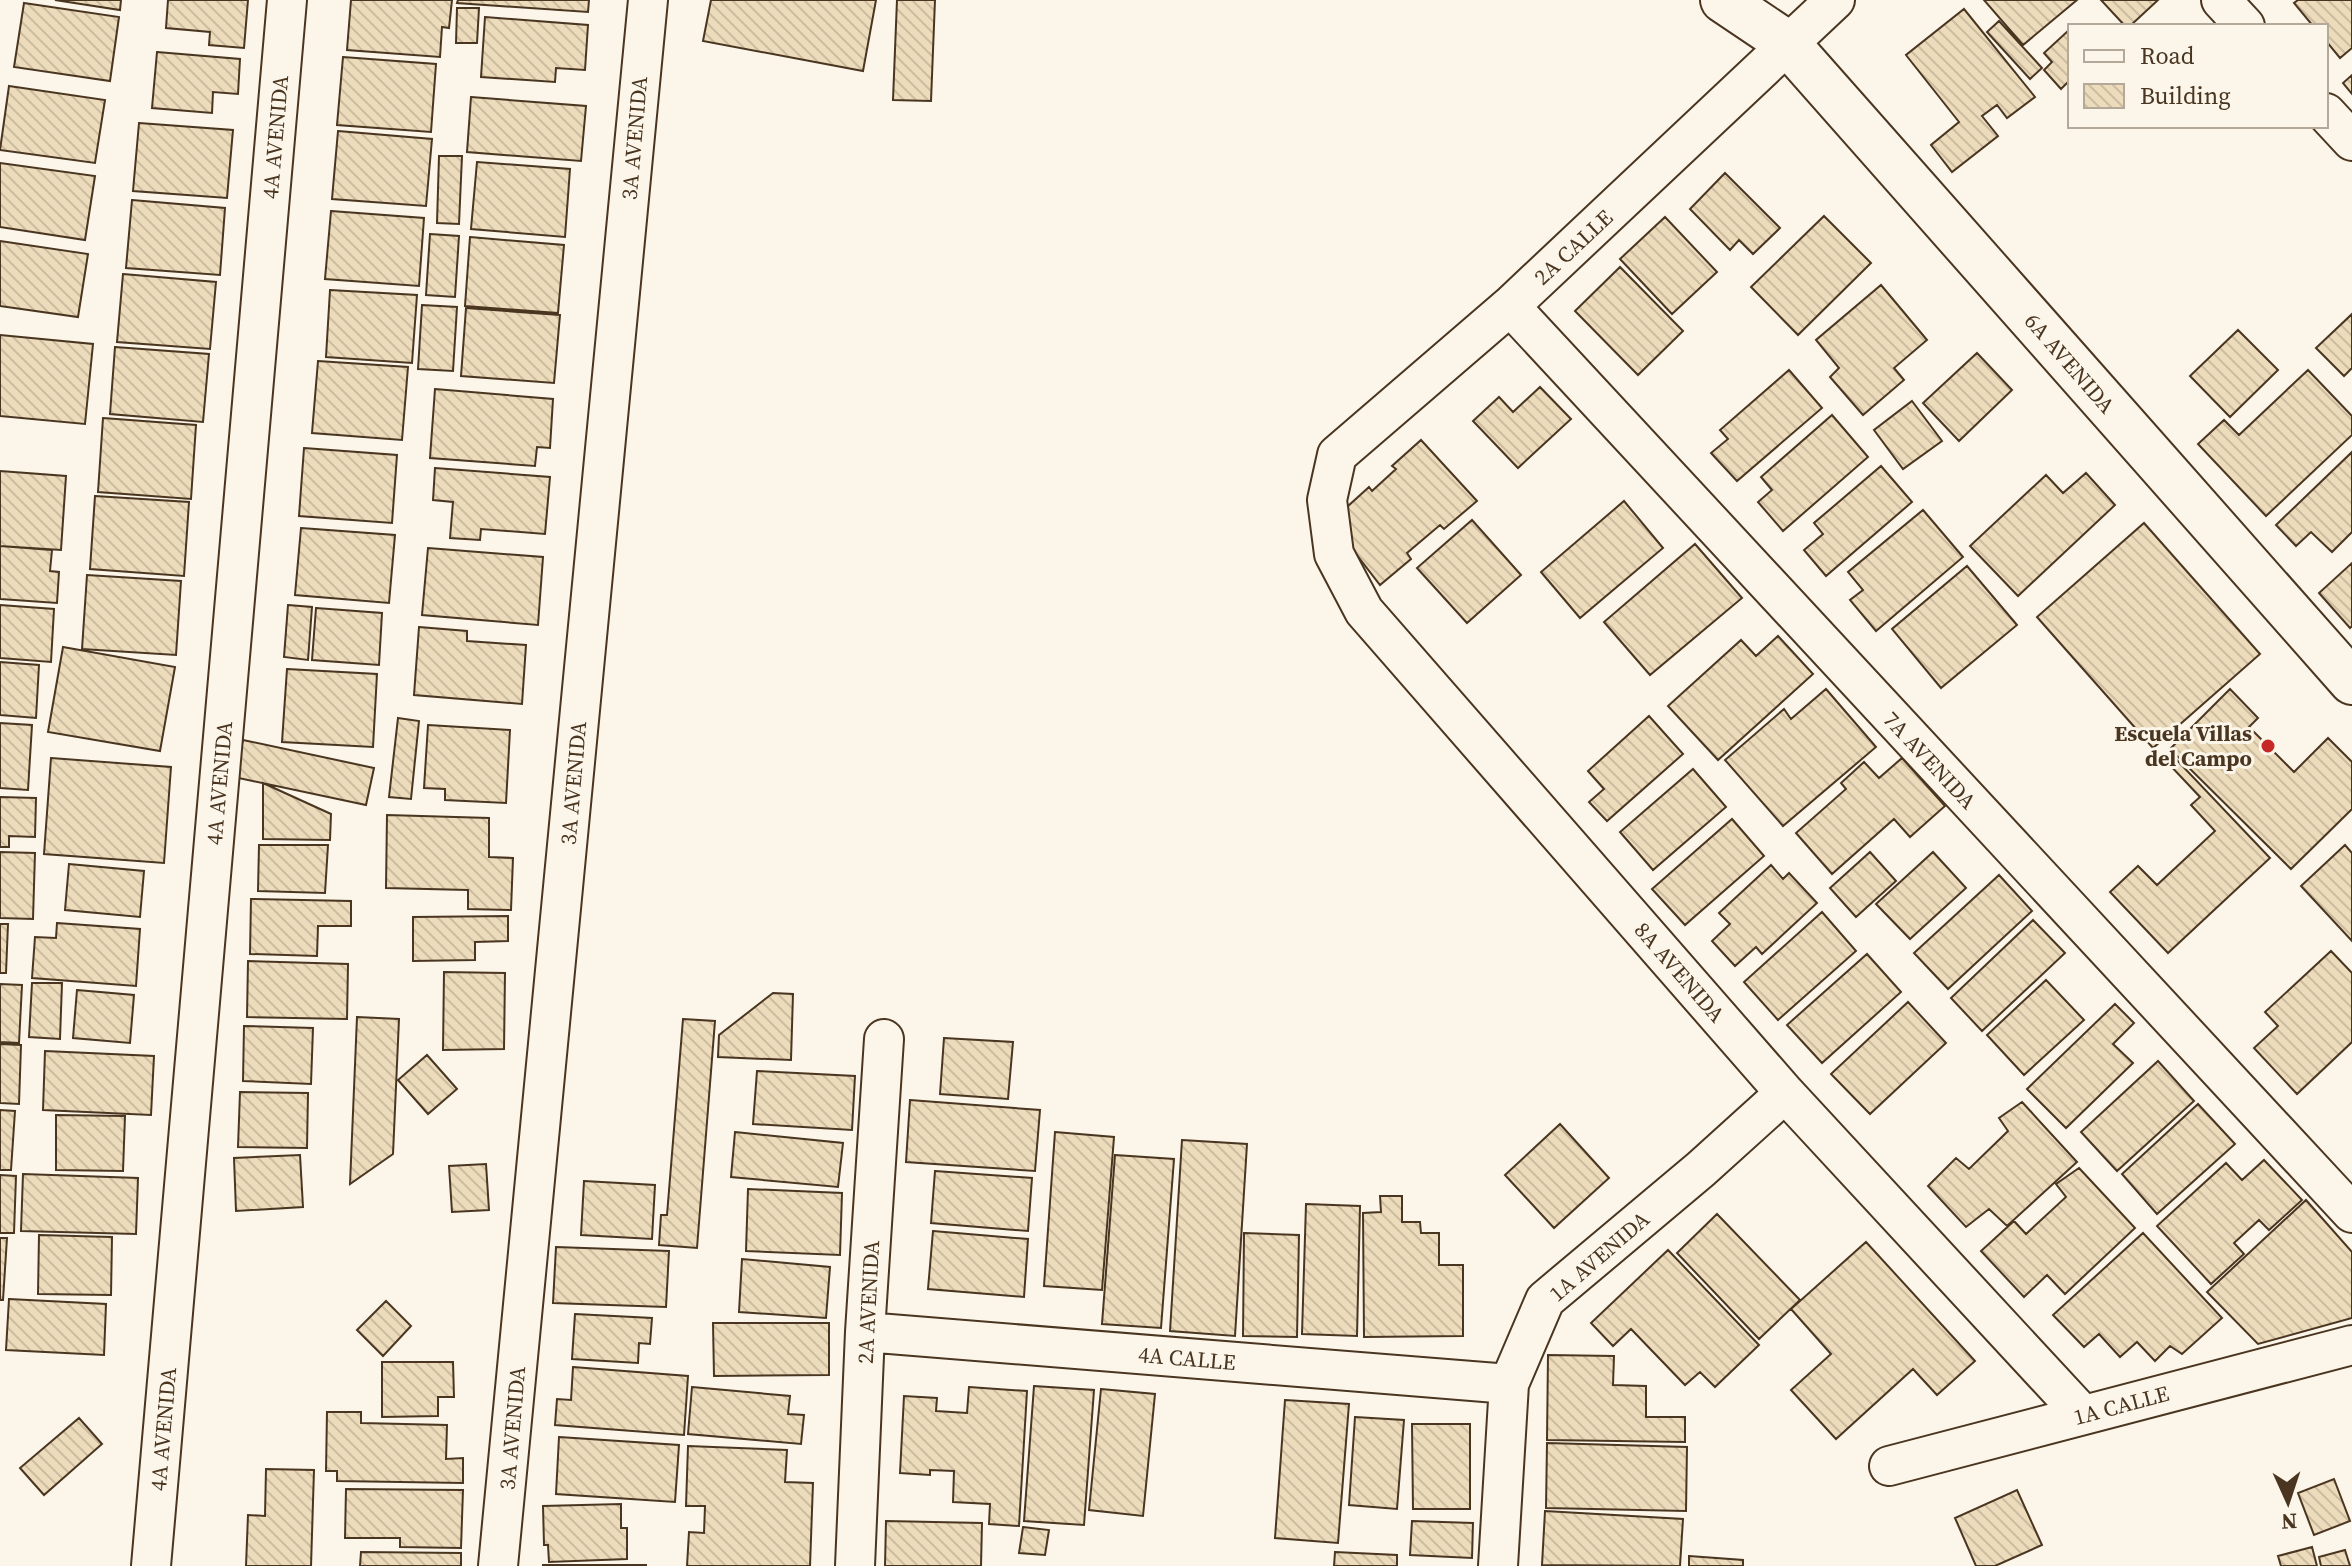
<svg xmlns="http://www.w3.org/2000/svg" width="2352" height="1566" font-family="'Source Serif 4',serif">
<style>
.building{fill:url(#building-back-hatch);stroke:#4a3520;stroke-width:2}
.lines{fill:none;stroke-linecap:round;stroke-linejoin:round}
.street-casing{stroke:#4a3520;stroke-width:42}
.secondary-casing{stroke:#4a3520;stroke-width:48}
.street{stroke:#fbf6e9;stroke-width:38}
.secondary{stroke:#fbf6e9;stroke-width:44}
.poi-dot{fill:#c62828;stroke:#fbf6e9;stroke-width:3}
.labels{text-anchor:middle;stroke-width:6;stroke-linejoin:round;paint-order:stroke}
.street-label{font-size:22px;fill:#4a3520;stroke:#fbf6e9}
.poi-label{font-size:22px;font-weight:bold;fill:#4a3520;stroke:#fbf6e9;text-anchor:end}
</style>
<defs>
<pattern id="building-back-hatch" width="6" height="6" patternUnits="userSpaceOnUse" patternTransform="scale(2)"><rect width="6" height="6" fill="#ecdcbc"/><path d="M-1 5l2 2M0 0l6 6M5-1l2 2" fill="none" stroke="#ccbda1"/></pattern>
</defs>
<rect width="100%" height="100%" fill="#fbf6e9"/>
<!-- building -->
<path class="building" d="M 55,0 L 121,0 L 120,10 Z
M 168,0 L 248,0 L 244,48 L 209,45 L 210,32 L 166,28 Z
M 351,0 L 452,0 L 449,28 L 442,27 L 440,57 L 347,50 Z
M 458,0 L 589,0 L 588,12 L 457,3 Z
M 711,0 L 876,0 L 863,71 L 703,41 Z
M 897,0 L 935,0 L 931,101 L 893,100 Z
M 1984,0 L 2077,0 L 2023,45 Z
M 2101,0 L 2158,0 L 2130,26 L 2125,26 Z
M 2298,0 L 2352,0 L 2352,48 L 2340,58 L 2326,41 L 2326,26 L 2313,26 L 2294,3 Z
M 24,3 L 119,17 L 110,81 L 14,67 Z
M 457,8 L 479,8 L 477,43 L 456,43 Z
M 1964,9 L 2035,97 L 2007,118 L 1997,105 L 1982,116 L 1998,136 L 1952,172 L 1931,145 L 1959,122 L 1906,55 Z
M 485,17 L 588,25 L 585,70 L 556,68 L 555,82 L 481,77 Z
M 1999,21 L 2042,68 L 2030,79 L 1987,32 Z
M 2069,30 L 2070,80 L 2061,89 L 2044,70 L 2052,62 L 2044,53 Z
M 157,52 L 240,59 L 238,94 L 213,92 L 212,113 L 152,108 Z
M 343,57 L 436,64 L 431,132 L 337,125 Z
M 2352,75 L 2352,94 L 2343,83 Z
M 9,86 L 105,100 L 95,163 L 0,150 Z
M 471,97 L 586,106 L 581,161 L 467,152 Z
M 139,123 L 233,130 L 227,198 L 133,191 Z
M 338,131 L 432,139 L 426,206 L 332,199 Z
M 439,156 L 462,156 L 459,224 L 437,223 Z
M 477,162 L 570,169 L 565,237 L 471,229 Z
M 0,163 L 95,176 L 85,240 L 0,227 Z
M 1725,173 L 1780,228 L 1753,254 L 1739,240 L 1730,250 L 1690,209 Z
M 132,200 L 225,208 L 220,275 L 126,268 Z
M 331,211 L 424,218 L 419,286 L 325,279 Z
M 1824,216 L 1871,263 L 1798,335 L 1751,287 Z
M 1665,217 L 1717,272 L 1672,314 L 1620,259 Z
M 430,234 L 459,236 L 455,297 L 426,295 Z
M 470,237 L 564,245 L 558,313 L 465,306 Z
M 0,241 L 88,254 L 78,317 L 0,306 Z
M 1620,267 L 1683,331 L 1638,375 L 1575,311 Z
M 123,274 L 216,282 L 210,349 L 117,342 Z
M 1881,285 L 1927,340 L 1894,368 L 1904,380 L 1863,415 L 1830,377 L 1839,368 L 1816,340 Z
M 330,290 L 417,295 L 412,363 L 326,357 Z
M 422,305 L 457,307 L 453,371 L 418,369 Z
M 466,308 L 560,315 L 554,383 L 461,376 Z
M 2352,314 L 2352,368 L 2344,376 L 2316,348 Z
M 2238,330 L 2278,370 L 2230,417 L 2190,376 Z
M 0,335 L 93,344 L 85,424 L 0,416 Z
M 115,347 L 209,354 L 203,422 L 110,414 Z
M 1977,353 L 2012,390 L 1959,441 L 1923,403 Z
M 318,361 L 408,367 L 402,440 L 312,433 Z
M 1789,370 L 1822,408 L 1737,481 L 1711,453 L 1728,439 L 1720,430 Z
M 2308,370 L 2352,416 L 2352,435 L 2266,516 L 2198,444 L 2224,420 L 2239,435 Z
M 1540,387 L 1571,419 L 1518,468 L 1473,421 L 1499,397 L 1513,412 Z
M 435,389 L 553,399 L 550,448 L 537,447 L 535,466 L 430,458 Z
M 1912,401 L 1942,441 L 1903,469 L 1874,430 Z
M 1832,415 L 1868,457 L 1783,531 L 1758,502 L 1772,490 L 1761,477 Z
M 103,418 L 196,425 L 191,499 L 98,492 Z
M 1421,440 L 1477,501 L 1444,529 L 1440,525 L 1407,553 L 1411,559 L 1380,585 L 1353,550 L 1347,507 L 1369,487 L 1372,491 L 1396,469 L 1392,466 Z
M 304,448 L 397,455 L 392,523 L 299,516 Z
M 2352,452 L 2352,532 L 2332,552 L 2311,532 L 2296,546 L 2276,525 Z
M 1881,466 L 1912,502 L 1826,576 L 1804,550 L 1823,534 L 1814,523 Z
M 435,468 L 550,477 L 545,534 L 481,529 L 480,540 L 450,538 L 453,502 L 433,500 Z
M 0,471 L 66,476 L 61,550 L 0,546 Z
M 2086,473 L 2115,505 L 2018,596 L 1970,546 L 2046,475 L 2063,493 Z
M 95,496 L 189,502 L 184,576 L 90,569 Z
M 1624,501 L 1663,548 L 1580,618 L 1541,572 Z
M 1923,510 L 1963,557 L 1876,631 L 1850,600 L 1863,590 L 1848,572 Z
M 1472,520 L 1521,575 L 1467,623 L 1417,568 Z
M 2144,523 L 2260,654 L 2153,748 L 2037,617 Z
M 301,528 L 395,535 L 389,603 L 295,595 Z
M 1695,544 L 1742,598 L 1650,675 L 1604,622 Z
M 0,546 L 52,550 L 50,571 L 59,572 L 57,603 L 0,599 Z
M 428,548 L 543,557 L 538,625 L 422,615 Z
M 2352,563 L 2352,626 L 2350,628 L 2319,593 Z
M 1967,566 L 2017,625 L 1941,688 L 1892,629 Z
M 87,575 L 181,581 L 176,655 L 82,649 Z
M 0,605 L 54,609 L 51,662 L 0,658 Z
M 288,605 L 312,607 L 308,660 L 284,657 Z
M 316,608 L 382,613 L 379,665 L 312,660 Z
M 419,627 L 467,631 L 467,641 L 526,645 L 522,704 L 414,695 Z
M 1778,636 L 1813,674 L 1718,760 L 1668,706 L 1741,640 L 1756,656 Z
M 63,647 L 175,667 L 160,751 L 48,732 Z
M 0,662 L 39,665 L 36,718 L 0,715 Z
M 287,669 L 377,674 L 373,747 L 282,742 Z
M 1826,689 L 1876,747 L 1783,826 L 1725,760 L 1784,709 L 1791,719 Z
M 2230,689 L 2258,718 L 2249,727 L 2294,772 L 2328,738 L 2352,762 L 2352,809 L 2291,869 L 2170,749 Z
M 1649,716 L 1683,754 L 1607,821 L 1589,802 L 1604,789 L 1588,771 Z
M 398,718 L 419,721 L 411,799 L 389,797 Z
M 0,723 L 32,725 L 28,790 L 0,788 Z
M 428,725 L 510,730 L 506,803 L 445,800 L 445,789 L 424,788 Z
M 243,740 L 374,768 L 366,805 L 234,777 Z
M 2173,756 L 2270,858 L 2168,953 L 2110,892 L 2138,866 L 2157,885 L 2215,831 L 2191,805 L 2200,797 L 2167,762 Z
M 51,758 L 171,767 L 164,863 L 44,854 Z
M 1902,758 L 1945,806 L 1910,837 L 1894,819 L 1832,874 L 1796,833 L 1846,789 L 1841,783 L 1864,762 L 1879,778 Z
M 1693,769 L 1726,807 L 1653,870 L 1620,832 Z
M 263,783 L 331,814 L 330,840 L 263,839 Z
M 0,797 L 36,798 L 35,837 L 9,836 L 9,847 L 0,847 Z
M 387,815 L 489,818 L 489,857 L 513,858 L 511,910 L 468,909 L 468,890 L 386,888 Z
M 1732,819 L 1764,856 L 1685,925 L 1652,889 Z
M 259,845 L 328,845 L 325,893 L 258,891 Z
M 2345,845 L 2352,853 L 2352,941 L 2301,886 Z
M 0,852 L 35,853 L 33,919 L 0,918 Z
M 1870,852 L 1896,881 L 1856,917 L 1830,888 Z
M 1933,852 L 1966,888 L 1910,939 L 1876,904 Z
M 69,864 L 144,871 L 140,917 L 65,910 Z
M 1771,865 L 1783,879 L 1789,873 L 1817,903 L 1762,954 L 1756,947 L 1735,966 L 1712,941 L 1730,924 L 1719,913 Z
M 1999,875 L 2032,911 L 1948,989 L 1914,953 Z
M 251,899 L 351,901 L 351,926 L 318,926 L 317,956 L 250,954 Z
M 1822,912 L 1856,951 L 1778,1020 L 1744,982 Z
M 508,916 L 508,941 L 475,942 L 475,960 L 413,961 L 413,917 Z
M 2033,920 L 2065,953 L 1982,1031 L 1951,998 Z
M 57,923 L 140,929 L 136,986 L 32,978 L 35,937 L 56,938 Z
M 0,924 L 8,924 L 6,973 L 0,973 Z
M 2331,951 L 2352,973 L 2352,1042 L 2297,1094 L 2254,1048 L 2278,1026 L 2265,1012 Z
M 1867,954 L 1901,992 L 1822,1063 L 1787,1025 Z
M 248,961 L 348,964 L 347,1019 L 247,1017 Z
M 444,972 L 505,973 L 504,1049 L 443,1050 Z
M 2046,980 L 2084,1020 L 2024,1075 L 1987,1035 Z
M 32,983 L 62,983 L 60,1039 L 29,1037 Z
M 0,984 L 22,985 L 19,1043 L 0,1042 Z
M 77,990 L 134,995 L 130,1043 L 73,1038 Z
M 773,993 L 793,994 L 791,1060 L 718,1057 L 719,1035 Z
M 1908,1002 L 1946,1043 L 1870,1114 L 1831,1074 Z
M 2115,1004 L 2134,1023 L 2113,1044 L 2133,1063 L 2066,1128 L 2027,1089 Z
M 357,1017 L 399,1019 L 393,1154 L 350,1184 Z
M 683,1019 L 715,1021 L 697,1248 L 659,1245 L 661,1215 L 667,1215 Z
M 244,1026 L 313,1028 L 311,1084 L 243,1081 Z
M 944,1038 L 1013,1042 L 1008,1099 L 940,1094 Z
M 0,1044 L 21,1045 L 19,1104 L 0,1103 Z
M 45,1051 L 154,1056 L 151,1115 L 43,1110 Z
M 427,1055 L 457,1089 L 428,1114 L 398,1080 Z
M 2158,1061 L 2194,1101 L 2117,1171 L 2081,1132 Z
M 757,1071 L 855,1076 L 852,1130 L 753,1124 Z
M 240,1092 L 308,1093 L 307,1148 L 238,1147 Z
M 910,1100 L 1040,1110 L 1035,1171 L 906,1162 Z
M 2022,1102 L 2077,1162 L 2007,1226 L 1989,1209 L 1966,1227 L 1928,1186 L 1956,1158 L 1969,1169 L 2008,1131 L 1999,1118 Z
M 2198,1104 L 2235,1144 L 2157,1214 L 2122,1174 Z
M 0,1110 L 15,1111 L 11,1170 L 0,1170 Z
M 56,1115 L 125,1116 L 123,1171 L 56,1170 Z
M 1560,1124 L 1609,1178 L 1554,1228 L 1505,1175 Z
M 735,1132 L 843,1143 L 838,1187 L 731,1177 Z
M 1055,1132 L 1114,1137 L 1102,1290 L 1044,1286 Z
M 1182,1140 L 1247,1144 L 1235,1336 L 1170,1331 Z
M 300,1155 L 303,1207 L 236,1211 L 234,1158 Z
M 1115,1155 L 1174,1159 L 1161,1328 L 1102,1324 Z
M 2264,1160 L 2302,1200 L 2269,1230 L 2259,1220 L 2234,1243 L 2244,1254 L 2211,1284 L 2157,1226 L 2226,1163 L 2242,1180 Z
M 486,1164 L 489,1210 L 452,1212 L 449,1166 Z
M 2079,1168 L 2135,1228 L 2065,1294 L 2047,1275 L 2024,1297 L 1981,1251 L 2014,1221 L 2026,1234 L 2066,1197 L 2056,1184 Z
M 935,1171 L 1032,1178 L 1028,1231 L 931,1223 Z
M 23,1174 L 138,1178 L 136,1234 L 21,1231 Z
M 0,1175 L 16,1176 L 14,1233 L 0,1233 Z
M 584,1181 L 655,1185 L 652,1239 L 581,1235 Z
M 748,1189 L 842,1193 L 840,1255 L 746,1251 Z
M 1380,1196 L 1402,1196 L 1402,1222 L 1420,1222 L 1421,1233 L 1439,1233 L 1439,1265 L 1463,1265 L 1463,1336 L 1364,1337 L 1363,1213 L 1381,1212 Z
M 2306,1200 L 2352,1252 L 2352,1318 L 2258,1344 L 2207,1292 Z
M 1306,1204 L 1360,1206 L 1357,1336 L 1302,1334 Z
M 1717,1214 L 1800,1300 L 1759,1339 L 1677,1253 Z
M 933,1231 L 1028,1239 L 1024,1297 L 928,1289 Z
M 1244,1233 L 1299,1235 L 1297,1337 L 1243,1336 Z
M 2143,1233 L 2222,1318 L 2182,1354 L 2170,1346 L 2155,1361 L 2137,1342 L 2120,1357 L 2099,1334 L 2084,1347 L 2053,1315 Z
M 39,1235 L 112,1237 L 111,1295 L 38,1294 Z
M 0,1238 L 7,1238 L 3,1300 L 0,1300 Z
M 1866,1242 L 1975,1361 L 1937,1395 L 1913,1369 L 1836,1439 L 1791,1390 L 1831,1354 L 1791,1309 Z
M 556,1247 L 669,1251 L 666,1307 L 553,1303 Z
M 1668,1250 L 1759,1345 L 1715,1387 L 1700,1372 L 1685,1385 L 1631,1329 L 1613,1346 L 1591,1323 Z
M 742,1259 L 830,1267 L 826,1318 L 739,1312 Z
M 9,1299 L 106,1304 L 104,1355 L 6,1350 Z
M 386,1301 L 411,1326 L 383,1356 L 357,1330 Z
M 575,1314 L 652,1318 L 650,1344 L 639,1343 L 638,1363 L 572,1359 Z
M 713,1323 L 829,1323 L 829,1375 L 714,1376 Z
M 1548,1355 L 1614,1356 L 1613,1385 L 1646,1386 L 1646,1417 L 1685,1417 L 1685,1442 L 1547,1440 Z
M 382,1362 L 453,1362 L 454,1397 L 438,1397 L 438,1416 L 382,1417 Z
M 573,1367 L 688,1376 L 684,1435 L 555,1425 L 557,1399 L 571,1400 Z
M 1034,1386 L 1094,1390 L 1084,1525 L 1024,1521 Z
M 692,1387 L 790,1396 L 788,1414 L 804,1415 L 801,1444 L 688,1434 Z
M 969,1387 L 1027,1391 L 1019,1526 L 989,1524 L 990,1504 L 953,1502 L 954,1471 L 930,1470 L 930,1475 L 900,1473 L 904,1396 L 937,1398 L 936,1411 L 967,1413 Z
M 1101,1389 L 1155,1394 L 1143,1516 L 1089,1510 Z
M 1285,1400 L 1349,1404 L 1338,1543 L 1275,1538 Z
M 327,1412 L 361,1412 L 361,1423 L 447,1425 L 446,1459 L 463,1458 L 463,1483 L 337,1481 L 337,1471 L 326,1471 Z
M 1355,1417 L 1404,1420 L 1397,1509 L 1349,1505 Z
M 79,1418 L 102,1444 L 44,1495 L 20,1468 Z
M 1412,1424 L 1470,1424 L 1470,1509 L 1413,1509 Z
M 559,1437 L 679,1445 L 675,1502 L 556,1494 Z
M 1547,1443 L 1687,1447 L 1686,1511 L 1546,1508 Z
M 688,1446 L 787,1450 L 785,1482 L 813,1483 L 810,1566 L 687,1566 L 689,1532 L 704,1533 L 705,1506 L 686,1506 Z
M 266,1469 L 314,1470 L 311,1566 L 246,1566 L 248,1515 L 265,1516 Z
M 2334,1479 L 2350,1521 L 2314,1535 L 2298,1493 Z
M 346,1489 L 463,1490 L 461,1548 L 400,1547 L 400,1538 L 345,1538 Z
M 2017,1490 L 2042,1545 L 1995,1566 L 1976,1566 L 1955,1518 Z
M 621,1504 L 621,1528 L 627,1528 L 627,1559 L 549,1562 L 548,1545 L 544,1545 L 543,1506 Z
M 1545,1511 L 1683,1519 L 1680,1566 L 1542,1565 Z
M 886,1521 L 982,1523 L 981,1566 L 885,1566 Z
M 1412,1521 L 1473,1523 L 1472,1558 L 1410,1555 Z
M 1023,1527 L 1049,1530 L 1045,1555 L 1019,1553 Z
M 2312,1547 L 2317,1566 L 2281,1566 L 2278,1556 Z
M 2345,1550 L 2350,1566 L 2321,1566 L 2319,1557 Z
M 361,1552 L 461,1553 L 461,1566 L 360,1566 Z
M 1335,1552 L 1397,1555 L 1397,1566 L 1334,1566 Z
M 1689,1556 L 1743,1560 L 1743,1566 L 1689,1566 Z
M 543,1565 L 647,1565 L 543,1566 Z"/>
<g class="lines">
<!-- street casing -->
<g class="street-casing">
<path id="street" d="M 1835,0 L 1510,306 L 1337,455 L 1327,500 L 1334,554 L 1364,611 L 1785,1093 L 2083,1415
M 2221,0 L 2245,26
M 2326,113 L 2352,141
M 1510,306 L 2352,1213
M 865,1332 L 1509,1384
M 1889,1466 L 2352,1345
M 151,1566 L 287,0
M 498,1566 L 648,0
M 855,1566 L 865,1332 L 884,1039
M 1498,1566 L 1509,1384 L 1545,1300 L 1701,1169 L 1785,1093"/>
</g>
<!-- secondary casing -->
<g class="secondary-casing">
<path id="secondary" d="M 1723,0 L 1787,43 L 2352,682"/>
</g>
<!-- street -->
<use href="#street" class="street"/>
<!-- secondary -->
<use href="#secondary" class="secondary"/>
</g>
<!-- markers -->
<circle class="poi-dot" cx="2268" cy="746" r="8"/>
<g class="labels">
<!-- street labels -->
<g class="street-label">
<text transform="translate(275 137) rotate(-85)" y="8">4A AVENIDA</text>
<text transform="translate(634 138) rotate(-85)" y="8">3A AVENIDA</text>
<text transform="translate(1573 247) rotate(-43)" y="8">2A CALLE</text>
<text transform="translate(2070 363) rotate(49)" y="8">6A AVENIDA</text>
<text transform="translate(1930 760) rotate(47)" y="8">7A AVENIDA</text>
<text transform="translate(219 783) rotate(-85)" y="8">4A AVENIDA</text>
<text transform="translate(573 783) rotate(-85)" y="8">3A AVENIDA</text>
<text transform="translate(1680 972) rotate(49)" y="8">8A AVENIDA</text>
<text transform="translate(1599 1256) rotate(-41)" y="8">1A AVENIDA</text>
<text transform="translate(868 1302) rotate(-87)" y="8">2A AVENIDA</text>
<text transform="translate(1187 1358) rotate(5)" y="8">4A CALLE</text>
<text transform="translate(2121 1405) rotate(-15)" y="8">1A CALLE</text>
<text transform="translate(512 1428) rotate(-85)" y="8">3A AVENIDA</text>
<text transform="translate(163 1429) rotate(-85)" y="8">4A AVENIDA</text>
</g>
<!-- poi labels -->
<g class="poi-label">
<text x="2252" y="741">Escuela Villas<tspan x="2252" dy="25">del Campo</tspan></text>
</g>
</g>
<!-- legend -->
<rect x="2068" y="24" width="260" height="104" fill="#fbf6e9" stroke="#b4a999" stroke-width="2"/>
<rect x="2084" y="50" width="40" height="12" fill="#fbf6e9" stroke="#b4a999" stroke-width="2"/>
<text x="2140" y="64" font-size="24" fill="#4a3520">Road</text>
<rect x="2084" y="84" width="40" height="24" fill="url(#building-back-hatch)" stroke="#b4a999" stroke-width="2"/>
<text x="2140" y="104" font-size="24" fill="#4a3520">Building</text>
<!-- north arrow -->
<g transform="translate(2288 1502) rotate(177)" stroke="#fbf6e9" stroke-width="6" paint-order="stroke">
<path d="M0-6L14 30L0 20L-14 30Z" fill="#4a3520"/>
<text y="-12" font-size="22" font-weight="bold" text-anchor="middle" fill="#4a3520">N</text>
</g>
</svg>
